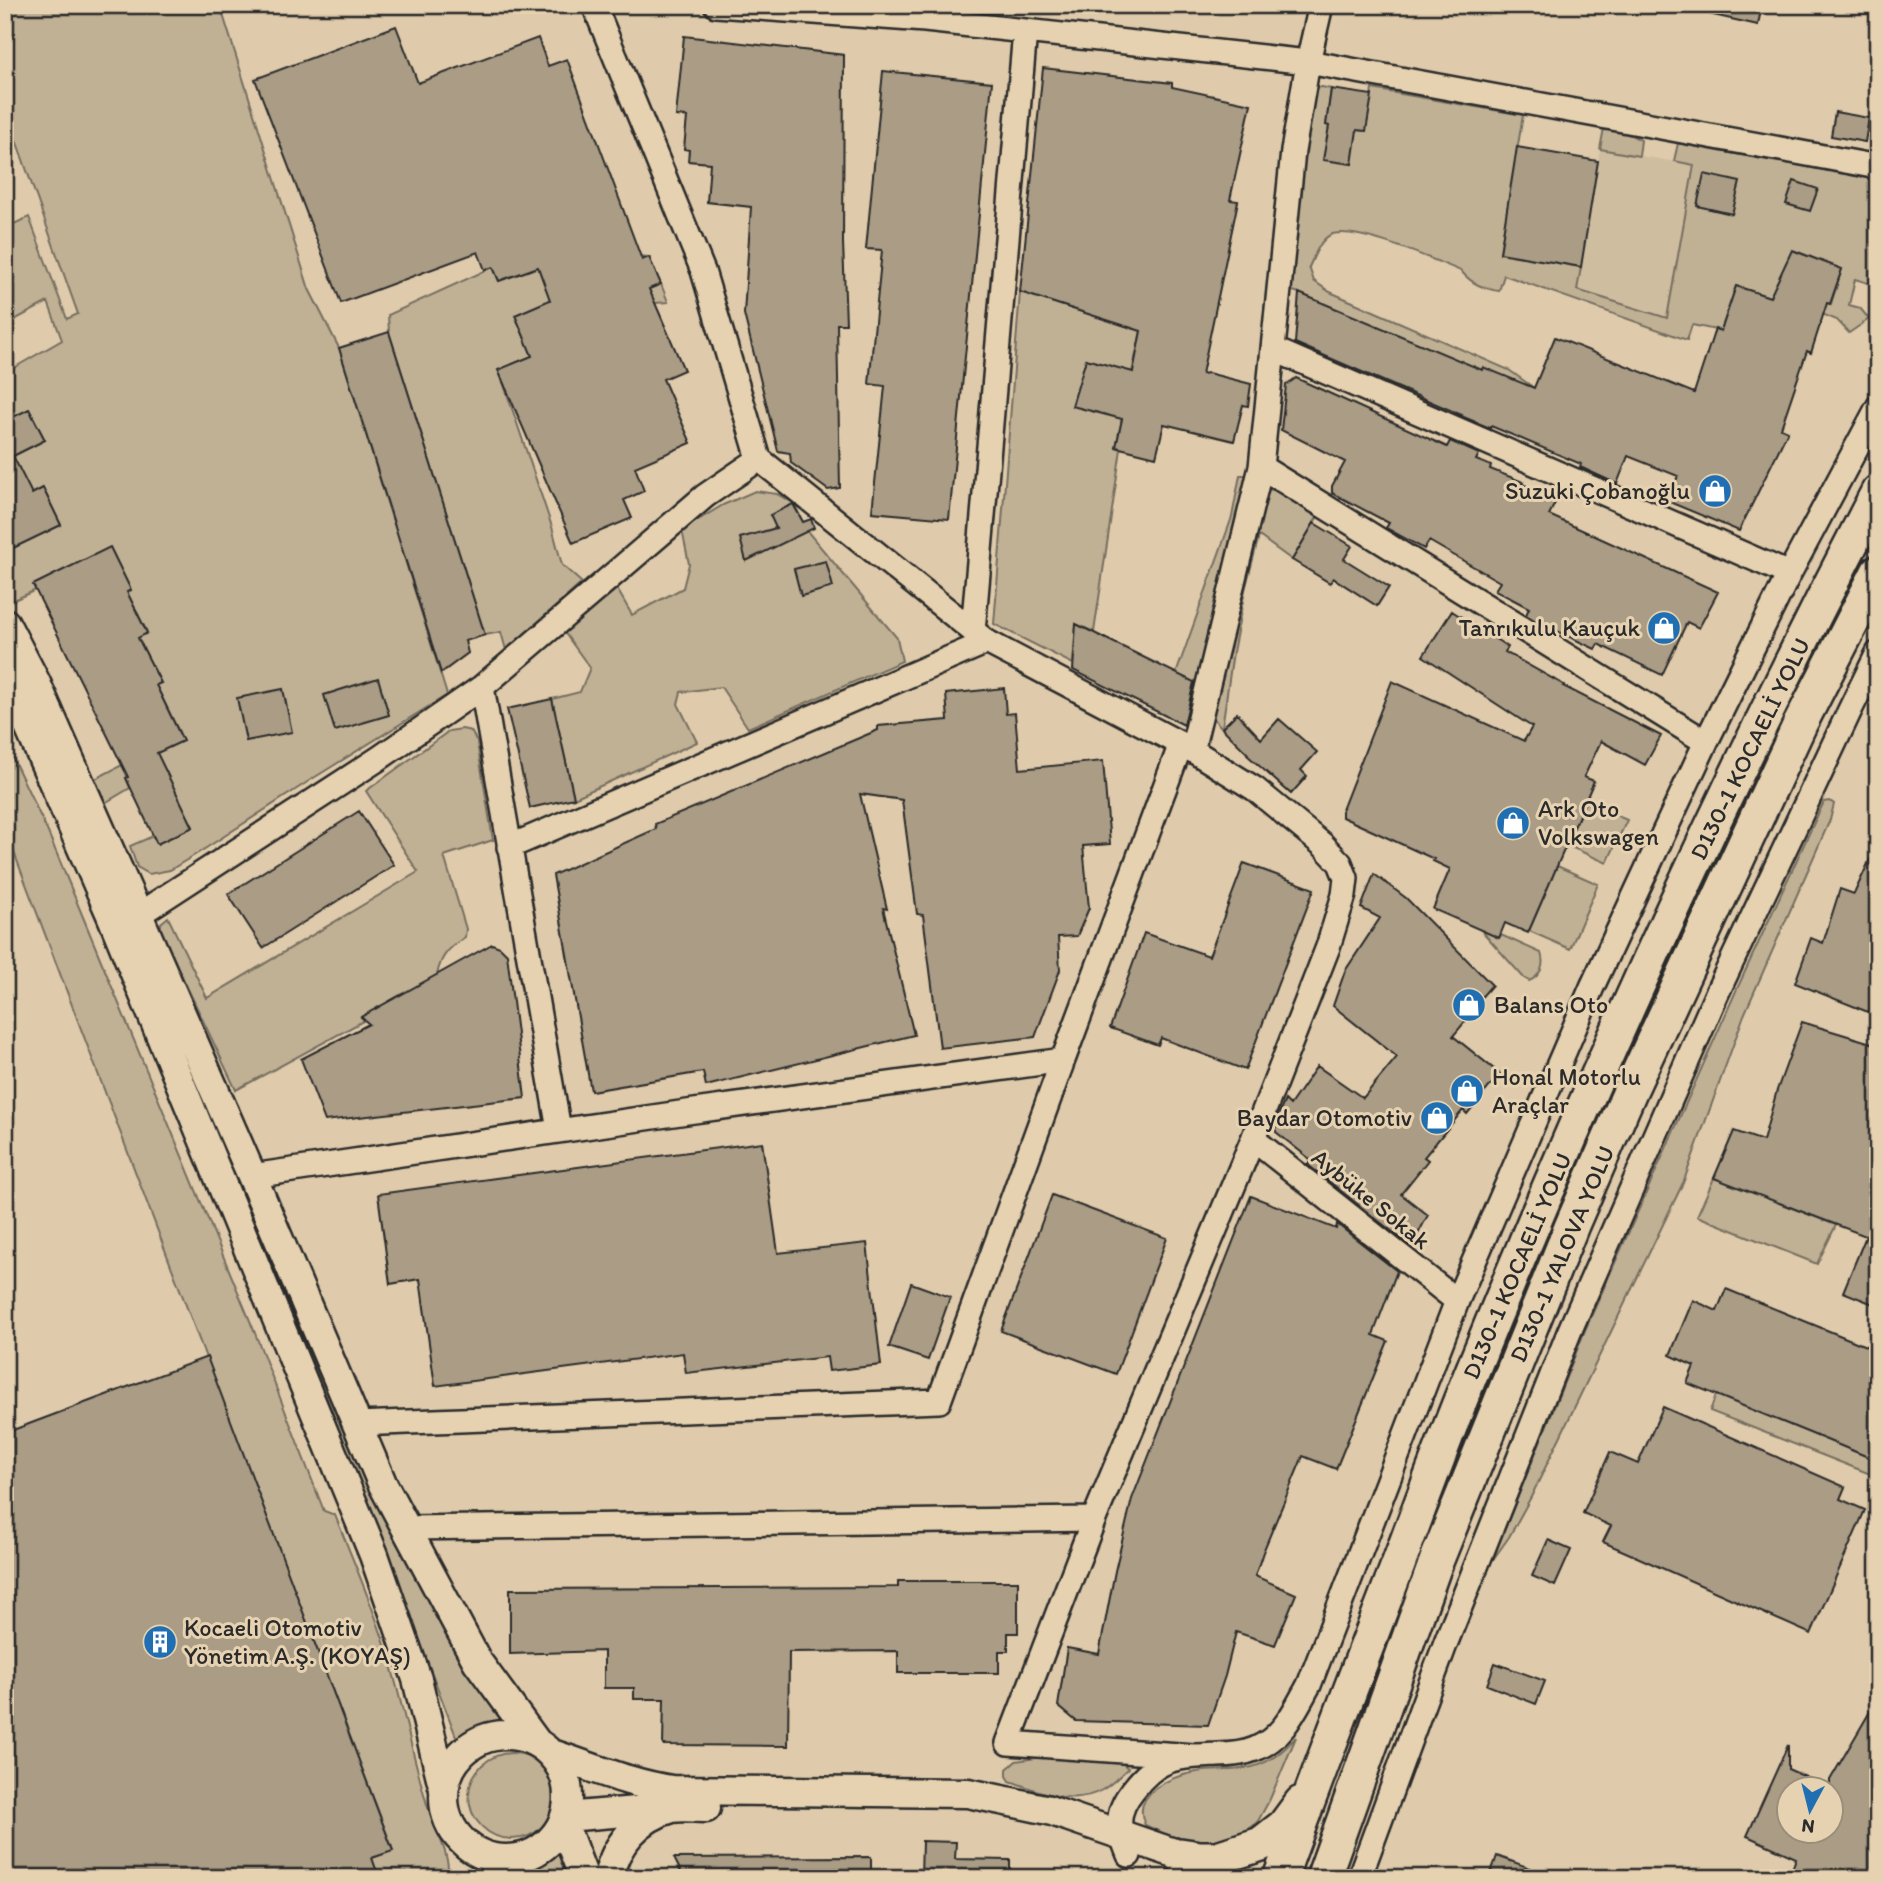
<svg xmlns="http://www.w3.org/2000/svg" width="1883" height="1883" font-family="Itim,sans-serif">
<style>
.built{fill:#cfbda0}
.green{fill:#c0b195;stroke:#766e60;stroke-width:2}
.building{fill:#aa9c85;stroke:#2b2b2b;stroke-width:2;fill-rule:evenodd}
.lines{fill:none;stroke-linecap:round;stroke-linejoin:round}
.minor-casing{stroke:#2b2b2b;stroke-width:28}
.major-casing{stroke:#2b2b2b;stroke-width:33}
.highway-casing{stroke:#2b2b2b;stroke-width:38}
.minor{stroke:#e6d2b0;stroke-width:23}
.major{stroke:#e6d2b0;stroke-width:28}
.highway{stroke:#e6d2b0;stroke-width:33}
.labels{text-anchor:middle;stroke-width:6;stroke-linejoin:round;paint-order:stroke}
.poi-label{font-size:24px;fill:#2b2b2b;stroke:#e6d2b0;text-anchor:start}
.street-label{font-size:24px;fill:#2b2b2b;stroke:#e6d2b0}
</style>
<rect width="100%" height="100%" fill="#dfcbab"/>
<filter id="ink" filterUnits="userSpaceOnUse"><feTurbulence type="fractalNoise" baseFrequency=".0143" numOctaves="2"/><feDisplacementMap in="SourceGraphic" scale="14" xChannelSelector="R" yChannelSelector="G"/><feConvolveMatrix kernelMatrix="1 2 1 2 8 2 1 2 1" color-interpolation-filters="sRGB"/></filter>
<g filter="url(#ink)">
<!-- built -->
<path class="built" d="M 1600,149 L 1694,165 L 1668,318 L 1576,290 Z"/>
<!-- green -->
<path class="green" d="M 39,5 L 220,5 L 309,289 L 339,348 L 447,695 L 312,779 L 203,850 L 170,870 L 149,874 L 137,867 L 130,846 L 153,836 L 157,844 L 193,827 L 161,762 L 126,778 L 130,788 L 103,804 L 93,780 L 122,765 L 125,769 L 183,740 L 156,685 L 161,683 L 138,638 L 147,632 L 127,592 L 131,590 L 110,548 L 34,585 L 36,590 L 12,601 L 5,587 L 5,552 L 61,525 L 43,488 L 5,507 L 13,456 L 45,440 L 29,409 L 5,421 L 5,373 L 62,340 L 48,302 L 5,325 L 5,228 L 29,217 L 67,319 L 78,314 L 5,109 L 5,13 Z
M 1322,87 L 1331,89 L 1326,125 L 1366,131 L 1372,89 L 1523,115 L 1500,253 L 1581,267 L 1577,290 L 1667,318 L 1694,165 L 1674,161 L 1678,143 L 1878,180 L 1878,286 L 1855,279 L 1849,305 L 1860,308 L 1869,319 L 1849,333 L 1837,320 L 1817,312 L 1820,300 L 1831,304 L 1842,269 L 1793,250 L 1788,303 L 1736,286 L 1723,324 L 1725,332 L 1692,325 L 1687,340 L 1504,275 L 1499,291 C 1482,288 1472,284 1461,271 C 1436,261 1353,224 1330,235 C 1319,241 1314,257 1309,267 L 1314,281 L 1330,292 L 1509,370 L 1534,388 L 1483,368 L 1461,417 L 1299,293 L 1290,290 L 1308,102 L 1311,88 Z
M 1604,128 L 1631,135 L 1641,140 L 1639,156 L 1600,149 Z
M 640,256 L 649,257 L 515,315 L 526,341 L 661,284 L 668,302 L 655,303 L 499,370 L 552,527 L 562,565 L 582,583 L 506,650 L 501,632 L 485,635 L 389,332 L 388,315 L 493,267 L 499,281 L 538,267 L 546,289 Z
M 1020,292 L 1135,329 L 1142,326 L 1116,447 L 1121,449 L 1094,632 L 1076,624 L 1073,664 L 994,624 Z
M 1240,475 L 1246,475 L 1248,478 L 1191,705 L 1194,683 L 1176,674 L 1232,517 Z
M 1267,489 L 1274,490 L 1318,516 L 1292,560 L 1259,536 L 1245,590 L 1233,652 L 1222,728 L 1211,716 Z
M 755,491 L 777,494 L 794,503 L 807,531 L 897,638 L 902,661 L 748,728 L 721,687 L 681,692 L 678,704 L 697,742 L 574,798 L 552,699 L 580,692 L 590,668 L 564,632 L 617,589 L 632,615 L 683,588 L 689,564 L 682,530 L 723,505 Z
M 462,729 L 471,731 L 477,742 L 493,840 L 444,856 L 466,929 L 465,937 C 449,948 441,955 437,975 L 362,1017 L 365,1020 L 236,1090 L 161,932 L 161,923 L 168,917 L 207,998 L 418,872 L 366,791 L 449,731 Z
M 5,742 L 47,830 L 253,1328 L 324,1511 L 335,1515 C 352,1558 371,1601 385,1645 C 401,1696 411,1750 426,1801 C 432,1826 451,1851 448,1878 L 372,1878 L 378,1875 L 372,1858 L 393,1850 L 10,842 L 5,843 Z
M 1830,801 L 1834,804 L 1830,820 L 1744,1015 L 1683,1183 L 1531,1497 L 1509,1537 L 1492,1561 L 1586,1328 L 1736,991 L 1819,812 L 1824,802 Z
M 1585,802 L 1627,820 L 1607,863 L 1566,845 Z
M 1557,866 L 1598,884 L 1570,949 L 1529,931 Z
M 1481,930 L 1499,938 L 1501,935 L 1541,953 C 1545,965 1541,976 1529,981 L 1524,978 Z
M 1714,1178 L 1836,1225 L 1817,1264 L 1697,1216 Z
M 315,1342 L 508,1718 L 488,1726 L 459,1744 L 306,1344 Z
M 1716,1395 L 1878,1461 L 1878,1477 L 1710,1411 Z
M 1296,1737 L 1270,1799 L 1258,1821 L 1245,1833 L 1211,1844 L 1193,1843 L 1173,1838 L 1145,1825 C 1130,1793 1172,1776 1197,1772 C 1215,1769 1234,1772 1252,1767 C 1271,1762 1283,1751 1296,1737 Z
M469 1796a43 43 0 1 1 86 0a43 43 0 1 1-86 0Z
M 1049,1756 L 1119,1761 L 1128,1768 C 1120,1776 1111,1785 1102,1790 C 1072,1807 1039,1791 1010,1781 L 1007,1776 L 1007,1769 L 1016,1761 Z
M 558,1853 L 565,1853 L 573,1878 L 519,1878 L 518,1870 C 531,1862 545,1861 558,1853 Z"/>
<!-- building -->
<path class="building" d="M 1704,5 L 1762,5 L 1758,25 L 1704,13 Z
M 396,26 L 418,83 L 538,38 L 548,66 L 567,59 L 642,260 L 649,257 L 661,284 L 649,289 L 684,370 L 663,379 L 691,443 L 635,467 L 644,491 L 624,500 L 632,518 L 573,543 L 498,370 L 532,356 L 515,315 L 550,300 L 538,267 L 499,281 L 493,267 L 485,270 L 478,252 L 341,303 L 255,79 Z
M 684,36 L 844,55 L 843,242 L 846,324 L 837,324 L 840,488 L 828,490 L 791,463 L 790,453 L 778,451 L 744,314 L 751,207 L 707,202 L 710,163 L 688,161 L 689,150 L 684,149 L 687,117 L 676,116 Z
M 1043,68 L 1172,83 L 1172,87 L 1251,104 L 1230,200 L 1238,201 L 1202,374 L 1208,373 L 1251,384 L 1248,406 L 1243,405 L 1234,441 L 1164,424 L 1156,457 L 1116,447 L 1122,419 L 1072,406 L 1086,359 L 1133,372 L 1141,331 L 1020,292 Z
M 883,71 L 992,82 L 949,519 L 872,512 L 885,386 L 869,384 L 882,250 L 866,249 Z
M 1331,89 L 1372,95 L 1366,131 L 1357,130 L 1352,164 L 1323,160 L 1329,126 L 1326,125 Z
M 1835,112 L 1869,118 L 1865,142 L 1831,136 Z
M 1517,147 L 1598,161 L 1581,267 L 1500,253 Z
M 1704,174 L 1740,182 L 1732,214 L 1697,206 Z
M 1794,181 L 1818,189 L 1810,211 L 1786,204 Z
M 1792,250 L 1842,269 L 1830,304 L 1827,303 L 1811,353 L 1807,351 L 1781,428 L 1788,431 L 1739,531 L 1667,501 L 1678,476 L 1628,456 L 1617,484 L 1580,467 L 1581,464 L 1491,426 L 1490,428 L 1461,416 L 1462,415 L 1295,343 L 1299,293 L 1482,370 L 1483,367 L 1534,388 L 1555,337 L 1694,393 L 1715,329 L 1721,331 L 1736,286 L 1770,297 Z
M 389,332 L 485,635 L 465,641 L 468,653 L 441,673 L 339,348 Z
M 1296,378 L 1447,447 L 1450,441 L 1479,454 L 1476,460 L 1491,466 L 1490,469 L 1523,482 L 1522,484 L 1557,499 L 1549,515 L 1718,592 L 1699,628 L 1687,622 L 1662,675 L 1598,644 L 1595,649 L 1538,622 L 1526,615 L 1529,608 L 1495,590 L 1500,582 L 1429,541 L 1424,549 L 1386,528 L 1389,523 L 1332,493 L 1332,486 L 1345,462 L 1281,430 L 1286,385 Z
M 29,409 L 45,440 L 13,456 L 32,494 L 43,488 L 61,525 L 5,552 L 5,421 Z
M 793,504 L 803,522 L 811,519 L 814,528 L 746,561 L 740,538 L 776,528 L 770,515 Z
M 1314,523 L 1352,546 L 1344,559 L 1389,587 L 1377,606 L 1333,578 L 1330,583 L 1292,560 Z
M 110,547 L 131,590 L 127,592 L 147,633 L 138,638 L 161,683 L 156,685 L 183,741 L 157,753 L 193,827 L 157,844 L 126,778 L 128,777 L 33,585 Z
M 826,561 L 833,587 L 801,596 L 794,569 Z
M 1452,611 L 1508,647 L 1505,652 L 1564,685 L 1563,686 L 1661,736 L 1645,765 L 1601,741 L 1584,777 L 1594,781 L 1528,933 L 1505,923 L 1499,938 L 1433,909 L 1450,869 L 1433,861 L 1434,859 L 1342,817 L 1342,810 L 1392,681 L 1524,741 L 1532,727 L 1423,656 Z
M 1076,624 L 1194,682 L 1184,725 L 1073,670 Z
M 378,678 L 389,715 L 335,731 L 324,695 Z
M 1004,688 L 1006,714 L 1015,713 L 1020,769 L 1103,761 L 1110,844 L 1083,846 L 1089,908 L 1077,936 L 1058,937 L 1060,970 L 1035,1037 L 940,1048 L 923,915 L 917,914 L 902,800 L 860,794 L 887,909 L 883,908 L 914,1035 L 706,1086 L 703,1072 L 591,1091 L 553,875 L 656,829 L 655,824 L 878,730 L 878,726 L 948,720 L 946,694 Z
M 283,689 L 292,732 L 246,741 L 237,698 Z
M 552,699 L 574,798 L 530,808 L 507,709 Z
M 1237,713 L 1261,739 L 1279,719 L 1317,752 L 1301,770 L 1307,776 L 1291,794 L 1247,755 L 1248,754 L 1222,728 Z
M 359,811 L 394,865 L 263,948 L 228,894 Z
M 1878,842 L 1878,1016 L 1795,983 L 1811,938 L 1823,943 L 1840,889 L 1854,894 Z
M 1244,863 L 1314,889 L 1245,1070 L 1161,1038 L 1158,1045 L 1110,1028 L 1144,933 L 1209,956 Z
M 1374,874 L 1406,898 L 1492,985 L 1470,1010 L 1473,1012 L 1453,1036 L 1500,1074 L 1467,1114 L 1463,1110 L 1424,1157 L 1428,1160 L 1401,1194 L 1428,1215 L 1418,1234 L 1409,1245 L 1308,1165 L 1311,1160 L 1276,1132 L 1276,1120 L 1285,1100 L 1290,1105 L 1317,1066 L 1363,1098 L 1397,1057 L 1333,1006 L 1345,971 L 1380,918 L 1361,908 Z
M 492,944 L 500,947 L 507,954 L 525,1098 L 325,1121 L 301,1059 L 369,1024 L 361,1017 Z
M 1802,1022 L 1878,1045 L 1878,1306 L 1843,1292 L 1866,1236 L 1714,1178 L 1734,1131 L 1763,1141 L 1777,1090 Z
M 762,1142 L 778,1253 L 867,1243 L 881,1365 L 829,1371 L 827,1357 L 686,1373 L 683,1353 L 435,1386 L 420,1279 L 390,1284 L 378,1194 Z
M 1052,1195 L 1167,1238 L 1116,1374 L 1001,1331 Z
M 1251,1196 L 1336,1229 L 1337,1224 L 1397,1271 L 1373,1335 L 1388,1341 L 1336,1469 L 1303,1456 L 1263,1552 L 1255,1576 L 1296,1594 L 1275,1645 L 1236,1632 L 1225,1676 L 1208,1725 L 1076,1721 L 1058,1706 L 1067,1648 L 1099,1654 L 1115,1571 L 1132,1499 Z
M 911,1283 L 950,1297 L 928,1360 L 889,1347 Z
M 1726,1289 L 1878,1351 L 1878,1461 L 1687,1383 L 1694,1366 L 1670,1355 L 1693,1300 L 1717,1311 Z
M 207,1357 L 393,1851 L 372,1858 L 379,1878 L 5,1878 L 5,1433 Z
M 1663,1407 L 1845,1487 L 1840,1499 L 1865,1510 L 1811,1634 L 1603,1542 L 1611,1526 L 1583,1513 L 1610,1452 L 1638,1464 Z
M 1548,1540 L 1571,1550 L 1555,1586 L 1532,1576 Z
M 898,1581 L 1018,1581 L 1018,1633 L 1008,1633 L 1008,1651 L 999,1651 L 999,1673 L 898,1673 L 898,1651 L 789,1652 L 788,1746 L 663,1745 L 664,1699 L 634,1699 L 634,1688 L 604,1688 L 604,1651 L 510,1654 L 510,1589 L 898,1587 Z
M 1495,1663 L 1545,1681 L 1536,1704 L 1487,1685 Z
M 1878,1698 L 1878,1878 L 1789,1878 L 1796,1858 L 1747,1836 L 1788,1745 L 1788,1769 L 1830,1788 L 1830,1780 ZM 1788,1788 L 1830,1788 L 1830,1830 L 1788,1830 Z
M 922,1841 L 956,1842 L 955,1859 L 1010,1860 L 1010,1878 L 921,1877 Z
M 1497,1856 L 1552,1876 L 1551,1878 L 1489,1878 Z
M 871,1857 L 871,1878 L 684,1878 L 674,1858 Z"/>
<g class="lines">
<!-- minor casing -->
<g class="minor-casing">
<path id="minor" d="M 594,5 L 703,271 L 759,459 L 987,642 L 1192,750 L 1255,789 L 1323,845 L 1340,863 L 1346,878 L 1344,895 L 1328,947 L 1253,1139 L 1094,1519 L 1008,1743 L 1194,1756
M 716,5 L 925,20 L 1308,62 L 1878,167
M 1321,5 L 1308,62 L 1293,151 L 1261,467 L 1706,742
M 1273,349 L 1789,574
M 973,631 L 1025,31
M 482,687 L 559,1130
M 1192,750 L 1261,467
M 509,847 L 987,642
M 138,915 L 378,759 L 482,687 L 705,496 L 759,459
M 1253,1139 L 1457,1301
M 252,1176 L 687,1112 L 1063,1060 L 1181,744
M 357,1424 L 939,1401 L 1063,1060
M 406,1528 L 1094,1519
M 1129,1855 C 1118,1828 1114,1814 1133,1790 C 1159,1756 1177,1757 1218,1755 C 1230,1755 1243,1754 1255,1749 C 1283,1738 1295,1710 1309,1685 L 1457,1301 L 1592,987 L 1706,742 L 1789,574 L 1878,407
M 1359,1878 L 1446,1642 L 1570,1330 L 1717,993 L 1850,710 L 1878,653"/>
</g>
<!-- major casing -->
<g class="major-casing">
<path id="major" d="M 5,623 L 35,681 L 138,915 L 252,1176 L 382,1483 L 477,1661 L 537,1743
M 5,672 L 112,917 L 374,1555 L 417,1679 L 444,1790
M444 1797a62 62 0 1 1 124 0a62 62 0 1 1-124 0Z
M 552,1754 C 592,1767 630,1784 672,1790 L 968,1793 L 1049,1810 L 1180,1855
M 565,1817 L 660,1809
M 563,1823 L 584,1878
M 608,1878 C 615,1844 639,1817 672,1808 C 683,1806 695,1808 706,1808"/>
</g>
<!-- highway casing -->
<g class="highway-casing">
<path id="highway" d="M 1180,1855 L 1200,1858 L 1217,1858 L 1261,1844 L 1284,1826 L 1301,1803
M 1280,1878 C 1318,1773 1358,1669 1398,1565 C 1422,1501 1445,1437 1471,1374 C 1593,1074 1728,779 1878,492
M 1323,1878 L 1436,1562 L 1572,1225 L 1631,1089 L 1800,724 L 1878,572"/>
</g>
<!-- minor -->
<use href="#minor" class="minor"/>
<!-- major -->
<use href="#major" class="major"/>
<!-- highway -->
<use href="#highway" class="highway"/>
</g>
</g>
<!-- icons -->
<defs>
<g id="shop-disc" transform="scale(1.75)"><circle r="9.5" fill="#1f6fb2" stroke="#e6d2b0"/><path d="M-5-2.5h2.3a2.7 3.5 0 0 1 5.4 0H5L5.5 6h-11ZM-1.5-2.5h3a1.5 2.3 0 0 0-3 0Z" fill="#fff"/></g>
<g id="building-disc" transform="scale(1.75)"><circle r="9.5" fill="#1f6fb2" stroke="#e6d2b0"/><path d="M-4-6H4V6H1V3H-1V6H-4ZM-2.5-4.3h1.7v1.8h-1.7ZM.8-4.3h1.7v1.8H.8ZM-2.5-1h1.7V.8h-1.7ZM.8-1h1.7V.8H.8Z" fill="#fff"/></g>
</defs>
<g fill-rule="evenodd">
<use href="#shop-disc" x="1715" y="491"/>
<use href="#shop-disc" x="1664" y="628"/>
<use href="#shop-disc" x="1513" y="823"/>
<use href="#shop-disc" x="1469" y="1005"/>
<use href="#shop-disc" x="1467" y="1091"/>
<use href="#shop-disc" x="1437" y="1118"/>
<use href="#building-disc" x="160" y="1642"/>
</g>
<g class="labels">
<!-- poi labels -->
<g class="poi-label">
<text x="1690" y="499" text-anchor="end">Suzuki Çobanoğlu</text>
<text x="1640" y="636" text-anchor="end">Tanrıkulu Kauçuk</text>
<text x="1538" y="817">Ark Oto<tspan x="1538" dy="28">Volkswagen</tspan></text>
<text x="1494" y="1013">Balans Oto</text>
<text x="1492" y="1085">Honal Motorlu<tspan x="1492" dy="28">Araçlar</tspan></text>
<text x="1412" y="1126" text-anchor="end">Baydar Otomotiv</text>
<text x="184" y="1636">Kocaeli Otomotiv<tspan x="184" dy="28">Yönetim A.Ş. (KOYAŞ)</tspan></text>
</g>
<!-- street labels -->
<g class="street-label">
<text transform="translate(1750 749) rotate(-64)" y="8">D130-1 KOCAELİ YOLU</text>
<text transform="translate(1371 1199) rotate(39)" y="8">Aybüke Sokak</text>
<text transform="translate(1562 1254) rotate(-67)" y="8">D130-1 YALOVA YOLU</text>
<text transform="translate(1517 1266) rotate(-67)" y="8">D130-1 KOCAELİ YOLU</text>
</g>
</g>
<!-- margin -->
<rect width="1883" height="1883" fill="none" stroke="#e6d2b0" stroke-width="28"/>
<rect x="14" y="14" width="1855" height="1855" fill="none" stroke="#2b2b2b" stroke-width="2.5" filter="url(#ink)"/>
<!-- north arrow -->
<g transform="translate(1810 1810) rotate(187)"><circle r="33" fill="#e6d2b0" stroke="#9b8f7b" stroke-width="2"/>
<path d="M0-5L12 26L0 18L-12 26Z" fill="#1f6fb2"/>
<text y="-10" font-size="19" font-weight="bold" text-anchor="middle" fill="#2b2b2b">N</text>
</g>
</svg>
